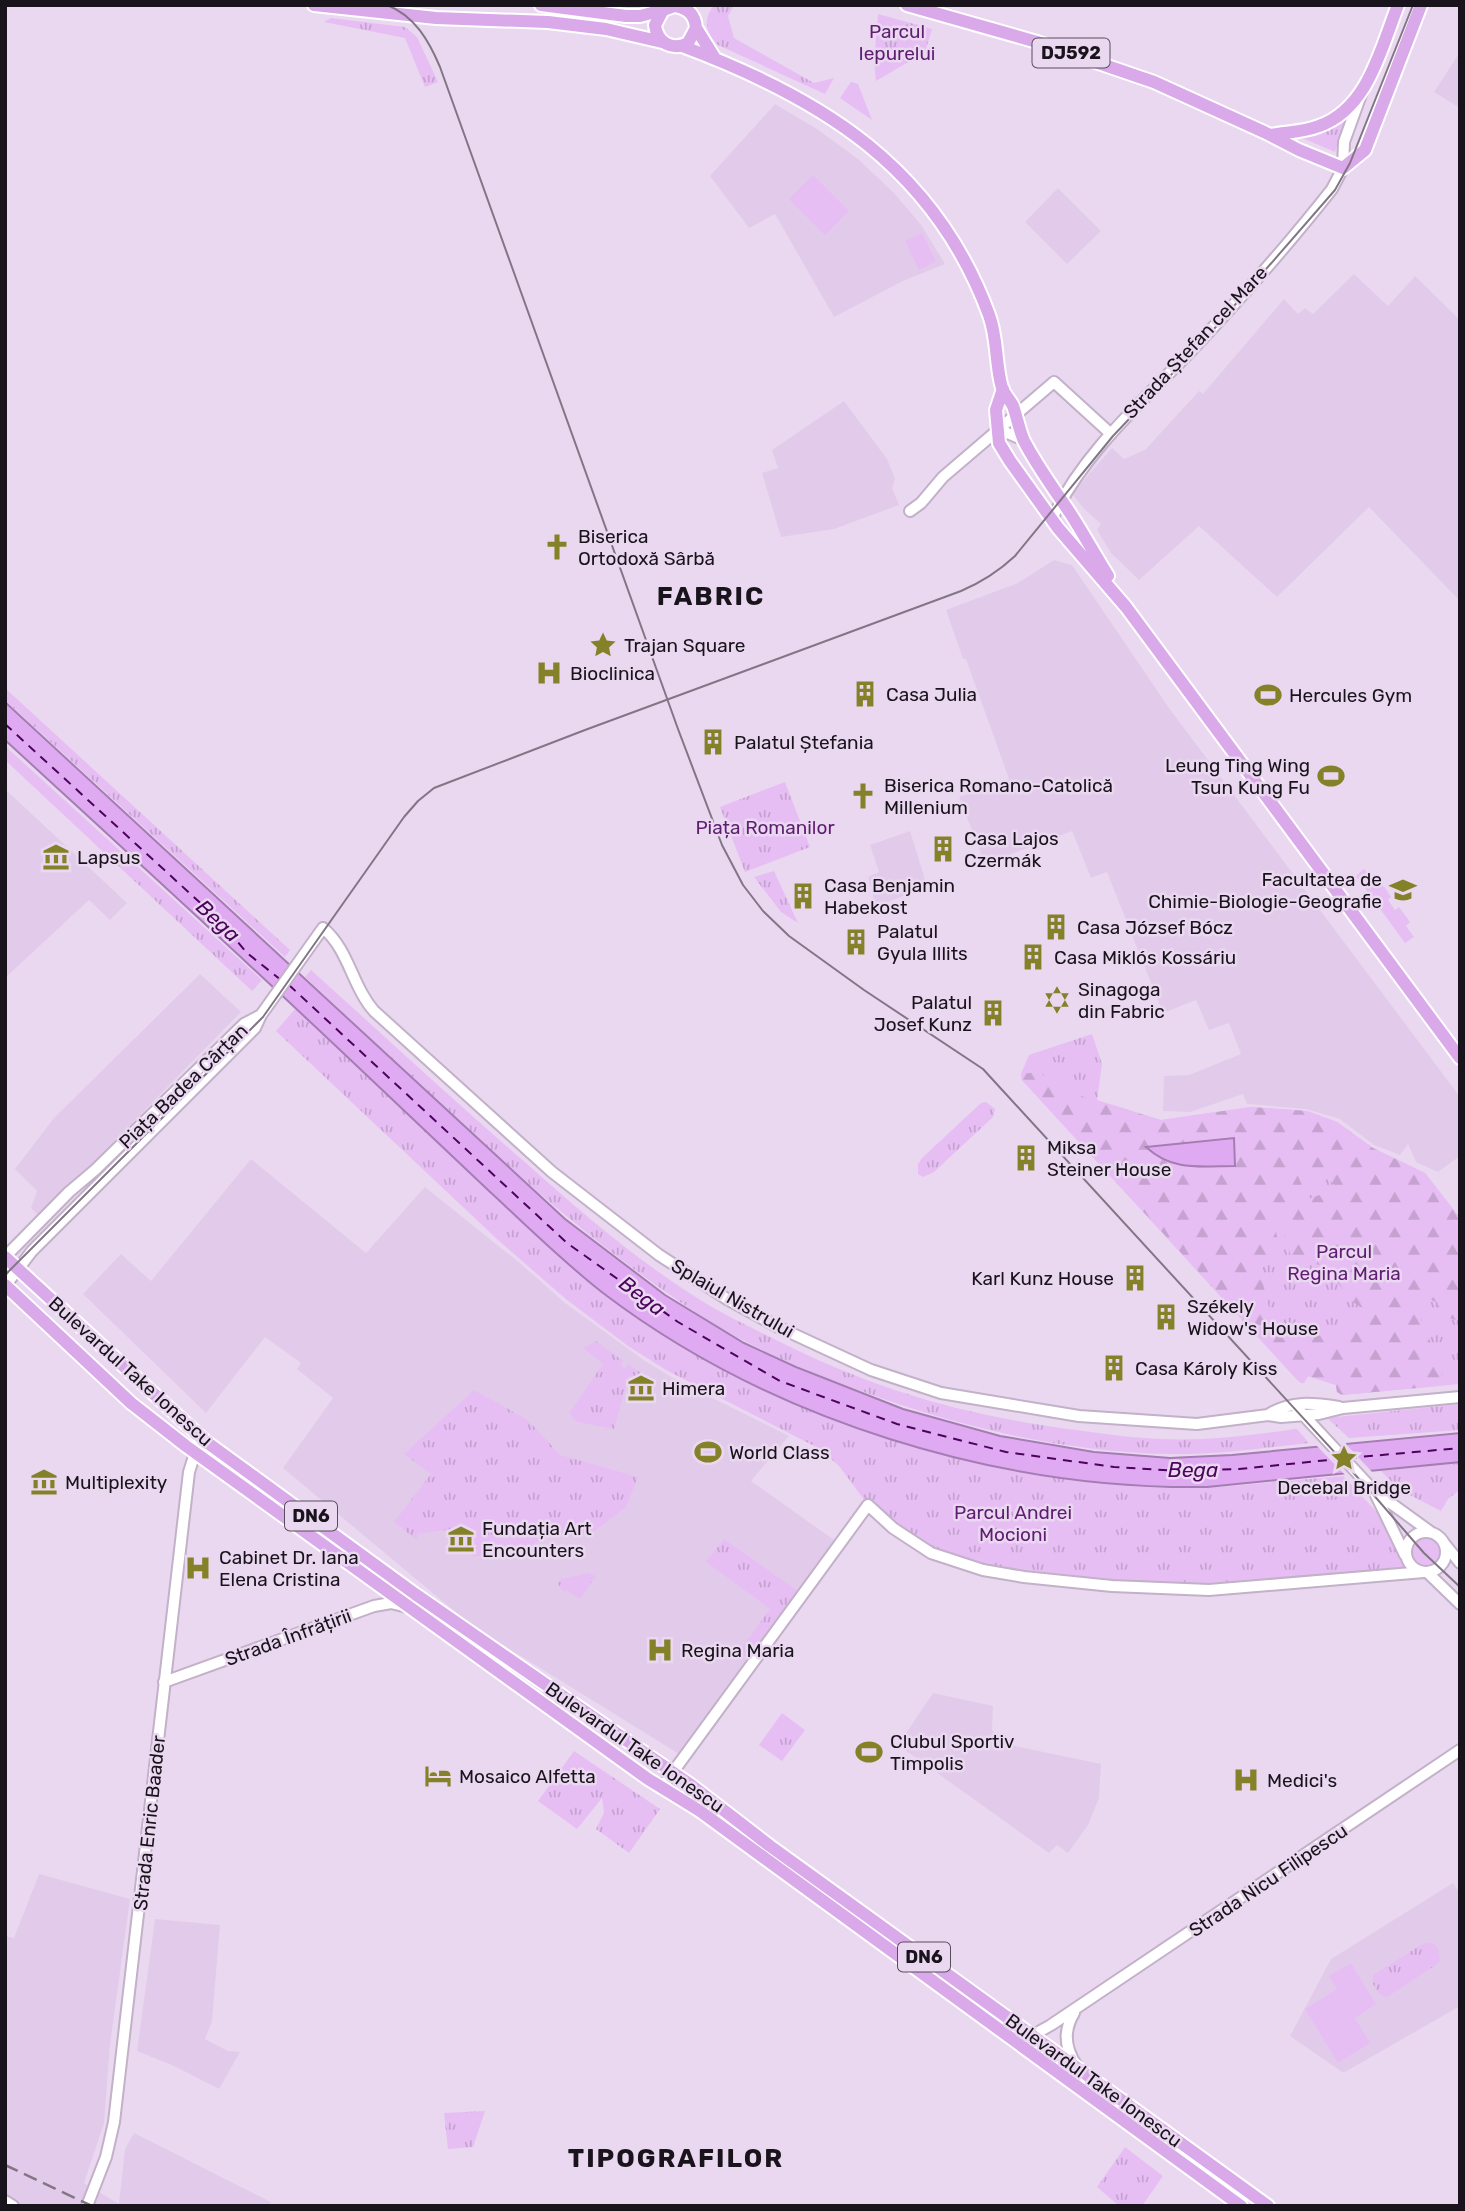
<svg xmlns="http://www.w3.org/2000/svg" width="1465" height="2211" font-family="Rubik,sans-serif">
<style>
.built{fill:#e2cbea}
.grass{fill:url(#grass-tufts)}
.forest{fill:url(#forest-firs);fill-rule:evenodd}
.garden{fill:#e6bef3}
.water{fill:#e0aaf2;stroke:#a47db2;stroke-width:2}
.pier{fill:#ead8f0}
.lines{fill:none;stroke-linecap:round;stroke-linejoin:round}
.ferry{stroke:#4b035d;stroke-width:2;stroke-dasharray:9 7;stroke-linecap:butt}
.minor-casing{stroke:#c2b1c8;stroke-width:14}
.major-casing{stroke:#fff;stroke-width:16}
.minor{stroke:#fff;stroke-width:10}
.major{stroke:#d9a9e9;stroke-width:12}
.tram{stroke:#827686;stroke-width:2}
.rail{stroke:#827686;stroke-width:2.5;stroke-dasharray:14 7;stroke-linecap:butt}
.labels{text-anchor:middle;stroke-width:5;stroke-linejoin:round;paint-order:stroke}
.shield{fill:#ead8f0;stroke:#584e5b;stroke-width:2}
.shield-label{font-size:18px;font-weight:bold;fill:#19131b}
.park-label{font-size:19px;fill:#5f1d72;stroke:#ead8f0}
.street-label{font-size:19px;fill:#19131b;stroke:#ead8f0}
.poi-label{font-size:19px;fill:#19131b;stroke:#ead8f0;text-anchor:start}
.water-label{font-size:21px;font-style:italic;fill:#4b035d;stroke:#ead8f0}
.district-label{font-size:26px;font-weight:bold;letter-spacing:2px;fill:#19131b;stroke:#ead8f0}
</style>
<defs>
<pattern id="grass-tufts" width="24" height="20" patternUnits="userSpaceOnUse" patternTransform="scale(1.75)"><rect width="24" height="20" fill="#e6bef3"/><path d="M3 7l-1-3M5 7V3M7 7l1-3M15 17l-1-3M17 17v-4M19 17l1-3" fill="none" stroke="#c5a2d0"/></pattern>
<pattern id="forest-firs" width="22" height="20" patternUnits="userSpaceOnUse" patternTransform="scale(1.75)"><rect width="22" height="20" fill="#e6bef3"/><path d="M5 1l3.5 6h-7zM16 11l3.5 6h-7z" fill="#c5a2d0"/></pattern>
</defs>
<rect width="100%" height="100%" fill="#ead8f0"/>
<!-- built -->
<path class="built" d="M 1460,52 L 1460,108 L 1434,92 Z
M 775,104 L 817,129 L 858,159 L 894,193 L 922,226 L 945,264 L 903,281 L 834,317 L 775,214 L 749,228 L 710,176 Z
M 1058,188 L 1101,231 L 1067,264 L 1025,222 Z
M 1354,274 L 1388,306 L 1415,276 L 1460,320 L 1460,601 L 1369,507 L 1277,597 L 1199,526 L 1139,580 L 1111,553 L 1097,530 L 1101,524 L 1084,509 L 1073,495 L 1076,489 L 1112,448 L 1124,459 L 1145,450 L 1199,391 L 1203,394 L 1284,299 L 1298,314 L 1305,308 L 1313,314 Z
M 844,401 L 887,459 L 895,479 L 892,488 L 899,505 L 834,529 L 781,537 L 762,473 L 778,468 L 772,450 Z
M 1054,560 L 1072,565 L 1169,708 L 1460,1097 L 1460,1156 L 1438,1172 L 1416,1162 L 1408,1144 L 1400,1155 L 1374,1145 L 1340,1119 L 1306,1109 L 1247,1104 L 1243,1094 L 1190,1112 L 1163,1111 L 1164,1076 L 1189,1075 L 1241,1054 L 1229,1023 L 1209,1030 L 1196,1000 L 1163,1013 L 1107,872 L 1091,878 L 1072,831 L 985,864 L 959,797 L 1009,779 L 966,659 L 963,659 L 946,610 L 1018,583 Z
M 5,789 L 127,903 L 110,920 L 89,900 L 5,978 Z
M 910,831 L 927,886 L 876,907 L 868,877 L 879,872 L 870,845 Z
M 200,974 L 241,1012 L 40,1217 L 31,1208 L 37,1191 L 15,1169 L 54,1118 Z
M 251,1159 L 366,1253 L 425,1187 L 521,1264 L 565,1303 L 645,1361 L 678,1381 L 789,1436 L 751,1481 L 834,1540 L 743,1669 L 679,1754 L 471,1625 L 283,1468 L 333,1398 L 297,1369 L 301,1363 L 265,1337 L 206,1413 L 83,1294 L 121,1254 L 151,1281 Z
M 933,1693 L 993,1706 L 992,1730 L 1001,1743 L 1101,1764 L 1099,1798 L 1088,1825 L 1068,1853 L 1057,1845 L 1049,1853 L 898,1745 Z
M 39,1874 L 130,1899 L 110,2045 L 104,2123 L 84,2183 L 119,2204 L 125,2149 L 134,2133 L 271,2202 L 269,2206 L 24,2206 L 5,2196 L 5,1936 L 14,1938 Z
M 1453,1883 L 1460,1894 L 1460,2006 L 1345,2072 L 1342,2072 L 1290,2036 L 1331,1959 Z
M 155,1919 L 220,1925 L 212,2021 L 205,2039 L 228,2051 L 240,2052 L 219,2089 L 174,2066 L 137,2051 Z"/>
<!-- grass -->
<path class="grass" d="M 714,5 L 734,5 L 728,16 L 734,38 L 814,83 L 834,78 L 825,94 L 718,45 C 706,33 702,20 714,5 Z
M 878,14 L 932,29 L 925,52 L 876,81 L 874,61 Z
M 331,18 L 405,27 L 417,37 L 438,82 L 425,87 L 405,38 L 324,22 Z
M 851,82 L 858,84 L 872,120 L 840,98 Z
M 1345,119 L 1335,152 L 1300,137 Z
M 5,688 L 290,950 L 285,957 L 5,700 Z
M 5,746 L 262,980 L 252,991 L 5,760 Z
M 785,782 L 810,847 L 745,872 L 720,807 Z
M 774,871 L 798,923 L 781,912 L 754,877 Z
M 311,970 C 383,1035 454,1101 527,1164 C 582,1213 639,1262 702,1301 C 724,1315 749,1326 772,1338 C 875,1390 962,1415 1076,1430 C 1117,1436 1158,1441 1201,1439 C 1233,1438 1265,1433 1297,1429 L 1309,1443 C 1263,1448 1217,1455 1170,1454 C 1056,1452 943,1423 837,1382 C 793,1365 747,1345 706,1319 C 558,1224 434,1097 305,977 Z
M 296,1008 L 577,1272 L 637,1317 L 694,1354 L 790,1401 L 907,1443 L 1020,1471 L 1127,1484 L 1185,1488 L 1231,1486 L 1343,1476 L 1387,1523 L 1408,1561 L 1403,1569 L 1239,1589 L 1024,1577 L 944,1558 L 868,1505 L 839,1466 L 820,1449 L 666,1370 L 628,1346 L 567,1300 L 498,1240 L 276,1031 Z
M 1092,1034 L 1102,1064 L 1097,1100 L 1161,1120 L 1251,1107 L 1307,1111 L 1337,1122 L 1373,1148 L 1425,1173 L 1460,1218 L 1460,1384 L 1342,1395 L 1337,1392 L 1336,1385 L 1308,1376 L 1304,1383 L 1301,1383 L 1297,1380 L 1022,1080 L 1021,1074 L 1029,1055 Z
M 986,1102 L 995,1109 L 993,1117 L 934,1172 L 923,1177 L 918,1174 L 918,1164 L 922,1158 L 981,1103 Z
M 596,1341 L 623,1361 L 621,1365 L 625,1368 L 628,1364 L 654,1382 L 650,1388 L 629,1376 L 614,1429 L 577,1422 L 569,1413 L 603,1364 L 583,1348 Z
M 474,1390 L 528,1420 L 560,1455 L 638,1477 L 626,1507 L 593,1532 L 574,1536 L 563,1534 L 544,1538 L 529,1547 L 473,1557 L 468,1527 L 417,1534 L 418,1541 L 394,1522 L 431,1474 L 404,1454 Z
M 1460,1404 L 1460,1430 L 1349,1438 L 1327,1418 Z
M 1460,1462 L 1460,1490 L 1448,1499 L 1441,1511 L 1400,1490 L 1381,1471 Z
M 724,1539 L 798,1591 L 749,1659 L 739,1652 L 770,1609 L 706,1562 Z
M 588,1573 L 596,1576 L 580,1599 L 566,1590 L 565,1592 L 561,1589 L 558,1583 L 561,1579 Z
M 782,1713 L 805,1730 L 782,1761 L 759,1745 Z
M 574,1751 L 660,1809 L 629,1853 L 596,1829 L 604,1813 L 602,1798 L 577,1829 L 538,1801 Z
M 1424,1943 L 1433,1943 L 1438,1948 L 1440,1960 L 1436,1965 L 1387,1997 L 1380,1995 L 1373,1984 L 1373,1975 Z
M 485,2111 L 473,2147 L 448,2149 L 444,2113 Z
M 1125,2147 L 1163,2176 L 1142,2206 L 1119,2206 L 1097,2187 Z"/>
<!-- forest -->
<path class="forest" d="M 1039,1072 L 1061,1090 L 1161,1120 L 1251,1107 L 1307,1111 L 1337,1122 L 1373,1148 L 1425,1173 L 1460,1218 L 1460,1321 L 1435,1314 L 1438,1303 L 1425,1297 L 1412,1299 L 1443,1371 L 1439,1386 L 1342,1395 L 1337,1392 L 1336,1385 L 1308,1376 L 1304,1383 L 1301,1383 L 1022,1080 L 1021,1074 ZM 1294,1167 C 1313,1166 1327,1174 1337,1189 L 1308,1199 ZM 1277,1211 L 1292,1260 L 1320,1265 L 1334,1278 L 1353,1302 L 1372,1315 L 1318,1336 L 1287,1326 L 1274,1327 L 1260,1272 L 1278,1241 L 1274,1222 Z"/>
<!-- garden -->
<path class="garden" d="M 813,175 L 849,211 L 825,235 L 789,199 Z
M 922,233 L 936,261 L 919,270 L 905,241 Z
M 1364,869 L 1375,883 L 1380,880 L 1391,897 L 1388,900 L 1395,910 L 1399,907 L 1410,922 L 1406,926 L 1414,937 L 1405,943 L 1356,876 Z
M1409 1552a17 17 0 1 1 34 0a17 17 0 1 1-34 0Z
M 1351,1963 L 1376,2004 L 1355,2018 L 1370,2043 L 1338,2063 L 1305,2009 L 1337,1989 L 1329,1976 Z"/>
<!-- water -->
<path class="water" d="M 5,702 L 565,1219 L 665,1295 L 744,1343 L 796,1367 L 903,1409 L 1000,1436 L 1094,1452 L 1170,1458 L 1232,1455 L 1460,1433 L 1460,1462 L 1207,1487 C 997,1490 770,1420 603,1293 C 562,1261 526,1225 488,1190 C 439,1143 389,1096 339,1049 C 229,945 117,843 5,740 Z
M 1234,1138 L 1235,1166 C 1201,1166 1173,1172 1146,1147 Z"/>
<!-- pier -->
<path class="pier" d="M 1342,1440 L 1374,1474 L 1347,1477 L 1314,1443 Z"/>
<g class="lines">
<!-- ferry -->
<path class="ferry" d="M 5,724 L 220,921 L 247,953 L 281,980
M 289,985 L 567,1243 L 678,1322 L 780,1381 L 897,1424 L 1006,1452 L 1114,1467 L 1180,1471 L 1239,1469 L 1339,1459
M 1348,1458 L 1460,1448"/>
<!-- minor casing -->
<g class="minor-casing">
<path id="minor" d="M 998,429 L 1024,440
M 910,511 L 921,503 L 943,477 L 1054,382 L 1111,434
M 1052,519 C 1083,453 1141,403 1191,351 C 1240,299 1288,245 1332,189 L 1343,168 L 1344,142 L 1362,92
M 5,1257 L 69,1192 L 95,1170 L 244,1024 L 261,1015
M 5,1286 L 32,1251 L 255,1028 L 261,1015 L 323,928 C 349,950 352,986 374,1011 L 552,1172 L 659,1255 L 727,1299 L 778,1327 L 871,1370 L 941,1393 L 1079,1416 L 1197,1424 L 1268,1415 L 1281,1417 L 1319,1414 L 1343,1408 L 1460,1397
M 1294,1405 L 1374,1491 L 1432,1533
M 1268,1415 C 1290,1400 1314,1403 1339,1407
M 1374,1491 L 1405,1555
M1406 1552a20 20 0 1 1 40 0a20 20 0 1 1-40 0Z
M 1444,1543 L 1460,1563
M 1427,1572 L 1460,1604
M 164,1682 L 374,1606 L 391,1603 L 407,1607
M 662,1787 L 868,1505 L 893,1528 L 931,1553 L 983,1570 L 1024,1577 L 1112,1586 L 1209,1590 L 1424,1572
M 1074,2013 C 1063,2031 1065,2049 1077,2066
M 1019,2043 L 1051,2025 L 1460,1750
M 5,2201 L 13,2206
M 87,2206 L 106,2157 L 114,2122 L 189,1472 L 195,1453 L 205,1441"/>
</g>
<!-- major casing -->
<g class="major-casing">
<path id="major" d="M 314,5 L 436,18 L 548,22 L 606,29 L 662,42
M 541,5 L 626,16 L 640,16 L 663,10
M 907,5 L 1037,42 L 1154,82 L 1264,132 L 1299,150 L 1343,168 L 1365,150 L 1421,5
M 675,6 C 688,8 695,15 696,28 L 688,43 C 672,51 657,43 655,25 L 663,10 L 677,5
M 696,28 L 714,57
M 682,46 C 822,98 935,168 989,315 C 998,339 995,364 1002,388 C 1004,394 1010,400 1013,406 C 1017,417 1019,430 1024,441 C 1037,466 1054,489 1070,513 C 1083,533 1095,555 1108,576
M 1270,135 C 1287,132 1304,132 1319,126 C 1368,109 1381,48 1398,5
M 1003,389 L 996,410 L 999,443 L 1010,461 L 1058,528 L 1126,607 L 1460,1058
M 5,1257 L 205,1441 L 415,1594 L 691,1785 L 770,1846 L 1268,2206
M 5,1285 L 131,1403 L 186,1446 L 648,1779 L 700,1811 L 1241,2206"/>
</g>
<!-- minor -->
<use href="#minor" class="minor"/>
<!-- major -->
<use href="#major" class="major"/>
<!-- tram -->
<path class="tram" d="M 387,5 C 415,16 429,41 440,67 L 678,729 L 722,845 L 743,885 L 763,911 L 789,936 L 864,990 L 983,1069 L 1371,1492 L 1424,1553 L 1460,1587
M 5,1275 L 263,1017 L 404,817 L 418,801 L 434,788 L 585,730 L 961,591 C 982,582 999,571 1015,556 L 1113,436 L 1207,337 L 1335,190 L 1350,163 L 1413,5"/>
<!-- rail -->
<path class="rail" d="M 5,2165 L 92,2206"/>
</g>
<!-- icons -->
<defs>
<g id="church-bare" transform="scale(2.1)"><path d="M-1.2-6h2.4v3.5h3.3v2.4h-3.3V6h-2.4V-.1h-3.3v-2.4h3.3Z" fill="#858129" stroke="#ead8f0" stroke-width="2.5" paint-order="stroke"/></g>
<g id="sight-bare" transform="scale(2.1)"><path d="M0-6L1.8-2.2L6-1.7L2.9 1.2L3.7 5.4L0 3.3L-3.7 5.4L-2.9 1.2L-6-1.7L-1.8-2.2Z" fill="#858129" stroke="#ead8f0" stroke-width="2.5" paint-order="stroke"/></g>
<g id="hospital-bare" transform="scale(2.1)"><path d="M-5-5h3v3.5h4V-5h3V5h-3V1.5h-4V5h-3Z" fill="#858129" stroke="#ead8f0" stroke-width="2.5" paint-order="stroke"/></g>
<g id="building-bare" transform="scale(2.1)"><path d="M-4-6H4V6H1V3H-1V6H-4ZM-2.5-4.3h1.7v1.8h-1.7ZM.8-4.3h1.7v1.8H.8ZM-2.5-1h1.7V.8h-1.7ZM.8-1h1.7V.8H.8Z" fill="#858129" stroke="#ead8f0" stroke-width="2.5" paint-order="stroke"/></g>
<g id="stadium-bare" transform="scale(2.1)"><path d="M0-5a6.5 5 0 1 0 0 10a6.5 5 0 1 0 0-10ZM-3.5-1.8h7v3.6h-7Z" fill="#858129" stroke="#ead8f0" stroke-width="2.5" paint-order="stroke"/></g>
<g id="museum-bare" transform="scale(2.1)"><path d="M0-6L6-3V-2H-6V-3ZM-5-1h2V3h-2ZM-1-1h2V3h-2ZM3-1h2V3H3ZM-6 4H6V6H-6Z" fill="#858129" stroke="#ead8f0" stroke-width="2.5" paint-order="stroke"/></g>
<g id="university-bare" transform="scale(2.1)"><path d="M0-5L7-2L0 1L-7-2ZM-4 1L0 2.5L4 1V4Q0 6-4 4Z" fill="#858129" stroke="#ead8f0" stroke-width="2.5" paint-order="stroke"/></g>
<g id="synagogue-bare" transform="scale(2.1)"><path d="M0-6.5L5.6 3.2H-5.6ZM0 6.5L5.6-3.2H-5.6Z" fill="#858129" stroke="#ead8f0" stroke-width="2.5" paint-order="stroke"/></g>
<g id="hotel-bare" transform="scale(2.1)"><path d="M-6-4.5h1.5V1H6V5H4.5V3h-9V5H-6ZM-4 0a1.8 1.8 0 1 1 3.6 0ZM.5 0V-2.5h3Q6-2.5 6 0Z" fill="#858129" stroke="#ead8f0" stroke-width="2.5" paint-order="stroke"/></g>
</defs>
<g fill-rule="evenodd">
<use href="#church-bare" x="557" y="547"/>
<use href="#sight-bare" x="603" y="645"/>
<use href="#hospital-bare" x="549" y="673"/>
<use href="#building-bare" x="865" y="694"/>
<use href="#stadium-bare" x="1268" y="695"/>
<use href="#building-bare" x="713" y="742"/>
<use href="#stadium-bare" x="1331" y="776"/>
<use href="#church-bare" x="863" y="796"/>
<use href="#building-bare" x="943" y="849"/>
<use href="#museum-bare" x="56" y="857"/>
<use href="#university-bare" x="1403" y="890"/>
<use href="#building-bare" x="803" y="896"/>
<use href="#building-bare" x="1056" y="927"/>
<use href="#building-bare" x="856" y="942"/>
<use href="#building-bare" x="1033" y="957"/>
<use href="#synagogue-bare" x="1057" y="1000"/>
<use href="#building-bare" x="993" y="1013"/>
<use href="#building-bare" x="1026" y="1158"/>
<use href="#building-bare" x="1135" y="1278"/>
<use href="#building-bare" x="1166" y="1317"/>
<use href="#building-bare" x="1114" y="1368"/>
<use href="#museum-bare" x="641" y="1388"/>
<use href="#stadium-bare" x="708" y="1452"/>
<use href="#sight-bare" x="1344" y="1458"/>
<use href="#museum-bare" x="44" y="1482"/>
<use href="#museum-bare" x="461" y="1539"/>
<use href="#hospital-bare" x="198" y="1568"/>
<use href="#hospital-bare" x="660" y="1650"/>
<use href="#stadium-bare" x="869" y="1752"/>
<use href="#hotel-bare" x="438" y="1776"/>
<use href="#hospital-bare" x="1246" y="1780"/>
</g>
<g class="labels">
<!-- shield labels -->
<g class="shield">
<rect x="1032.5" y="38.5" width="77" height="29" rx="5"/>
<rect x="285" y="1501.5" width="52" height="29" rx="5"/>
<rect x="898" y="1942.5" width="52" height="29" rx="5"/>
</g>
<g class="shield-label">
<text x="1071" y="59">DJ592</text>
<text x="311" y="1522">DN6</text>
<text x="924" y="1963">DN6</text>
</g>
<!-- park labels -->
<g class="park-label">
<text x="897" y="38">Parcul<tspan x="897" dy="22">Iepurelui</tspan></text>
<text x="765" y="834">Piața Romanilor</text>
<text x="1344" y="1258">Parcul<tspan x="1344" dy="22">Regina Maria</tspan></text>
<text x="1013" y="1519">Parcul Andrei<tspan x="1013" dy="22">Mocioni</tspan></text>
</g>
<!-- street labels -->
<g class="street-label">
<text transform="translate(1195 342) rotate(-47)" y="7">Strada Ștefan cel Mare</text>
<text transform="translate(183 1086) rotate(-44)" y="7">Piața Badea Cârțan</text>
<text transform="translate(733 1298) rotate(30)" y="7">Splaiul Nistrului</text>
<text transform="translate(131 1371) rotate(42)" y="7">Bulevardul Take Ionescu</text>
<text transform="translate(288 1637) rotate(-20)" y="7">Strada Înfrățirii</text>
<text transform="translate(635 1747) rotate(35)" y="7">Bulevardul Take Ionescu</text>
<text transform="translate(149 1823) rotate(-84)" y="7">Strada Enric Baader</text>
<text transform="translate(1268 1880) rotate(-34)" y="7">Strada Nicu Filipescu</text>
<text transform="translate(1094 2080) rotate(36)" y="7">Bulevardul Take Ionescu</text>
</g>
<!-- poi labels -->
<g class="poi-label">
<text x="578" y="543">Biserica<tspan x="578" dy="22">Ortodoxă Sârbă</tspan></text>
<text x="624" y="652">Trajan Square</text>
<text x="570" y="680">Bioclinica</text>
<text x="886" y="701">Casa Julia</text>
<text x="1289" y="702">Hercules Gym</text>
<text x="734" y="749">Palatul Ștefania</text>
<text x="1310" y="772" text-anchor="end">Leung Ting Wing<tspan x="1310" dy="22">Tsun Kung Fu</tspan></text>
<text x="884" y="792">Biserica Romano-Catolică<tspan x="884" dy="22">Millenium</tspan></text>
<text x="964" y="845">Casa Lajos<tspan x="964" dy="22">Czermák</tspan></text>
<text x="77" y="864">Lapsus</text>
<text x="1382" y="886" text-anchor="end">Facultatea de<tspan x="1382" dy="22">Chimie-Biologie-Geografie</tspan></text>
<text x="824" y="892">Casa Benjamin<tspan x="824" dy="22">Habekost</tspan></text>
<text x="1077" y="934">Casa József Bócz</text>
<text x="877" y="938">Palatul<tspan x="877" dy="22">Gyula Illits</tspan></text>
<text x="1054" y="964">Casa Miklós Kossáriu</text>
<text x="1078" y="996">Sinagoga<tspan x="1078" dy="22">din Fabric</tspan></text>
<text x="972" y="1009" text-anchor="end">Palatul<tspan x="972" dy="22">Josef Kunz</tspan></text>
<text x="1047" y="1154">Miksa<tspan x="1047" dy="22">Steiner House</tspan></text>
<text x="1114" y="1285" text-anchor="end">Karl Kunz House</text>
<text x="1187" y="1313">Székely<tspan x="1187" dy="22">Widow's House</tspan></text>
<text x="1135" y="1375">Casa Károly Kiss</text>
<text x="662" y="1395">Himera</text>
<text x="729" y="1459">World Class</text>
<text x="65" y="1489">Multiplexity</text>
<text x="1344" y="1494" text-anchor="middle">Decebal Bridge</text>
<text x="482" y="1535">Fundația Art<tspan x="482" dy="22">Encounters</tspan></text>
<text x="219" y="1564">Cabinet Dr. Iana<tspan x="219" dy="22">Elena Cristina</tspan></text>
<text x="681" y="1657">Regina Maria</text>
<text x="890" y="1748">Clubul Sportiv<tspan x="890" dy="22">Timpolis</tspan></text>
<text x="459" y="1783">Mosaico Alfetta</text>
<text x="1267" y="1787">Medici's</text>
</g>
<!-- water labels -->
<g class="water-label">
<text transform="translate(218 921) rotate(43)" y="7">Bega</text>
<text transform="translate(642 1296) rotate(37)" y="7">Bega</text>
<text x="1193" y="1477">Bega</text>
</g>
<!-- district labels -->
<g class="district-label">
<text x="711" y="605">FABRIC</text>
<text x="676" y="2167">TIPOGRAFILOR</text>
</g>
</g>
<!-- border -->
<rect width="1465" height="2211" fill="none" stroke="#19131b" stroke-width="14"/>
</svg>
